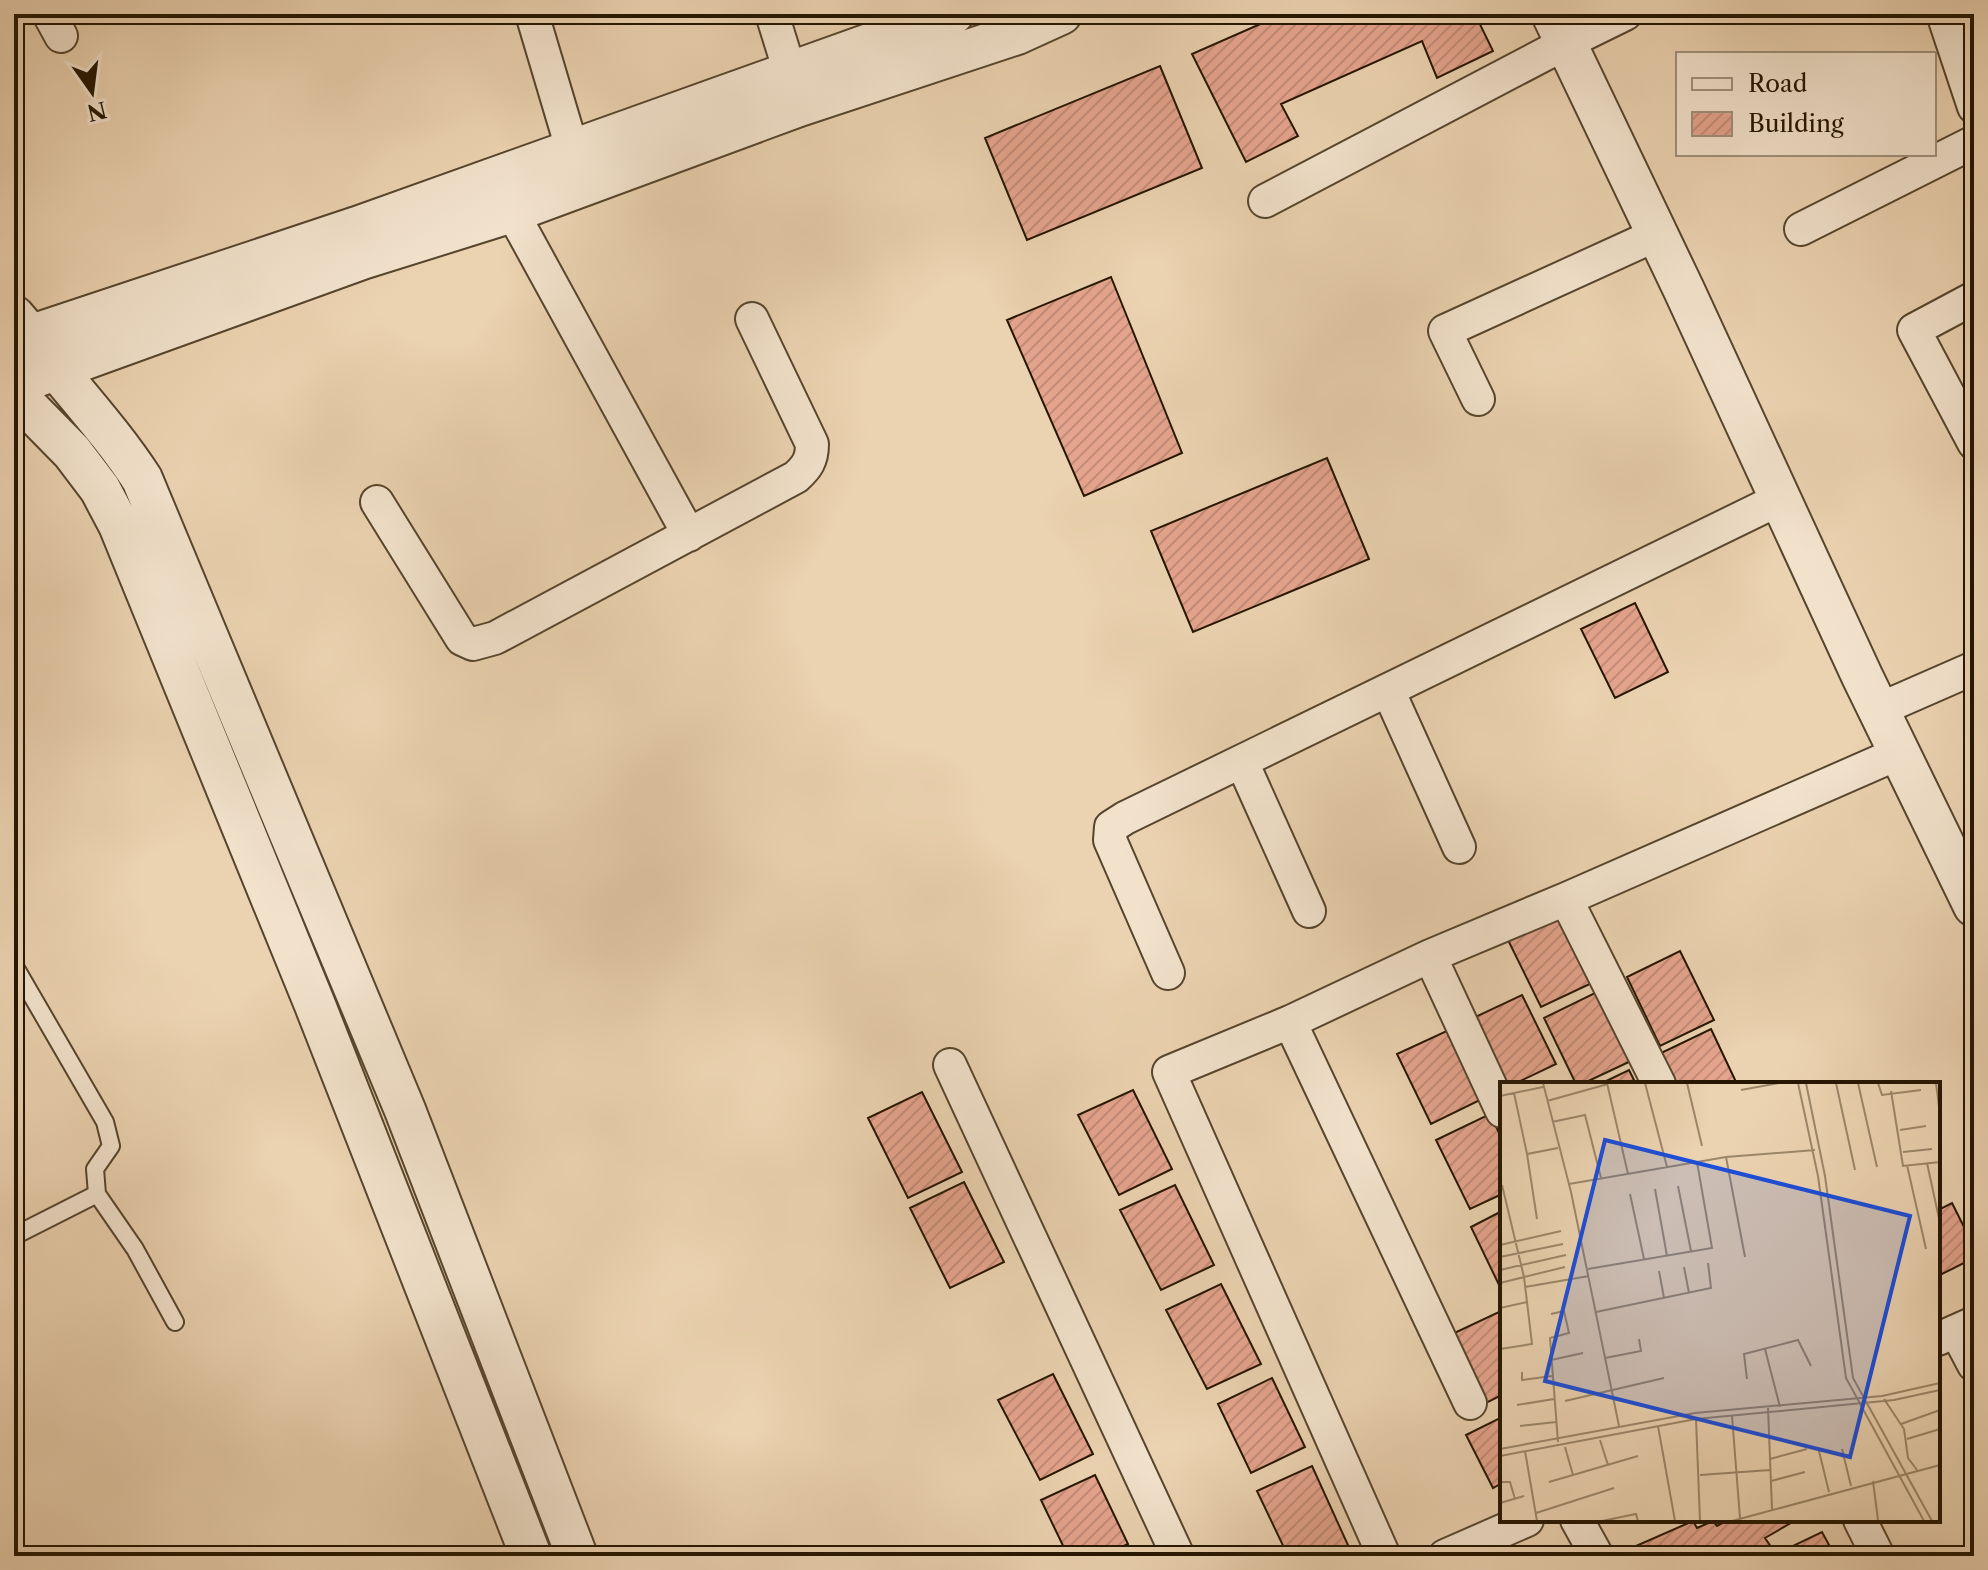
<svg xmlns="http://www.w3.org/2000/svg" width="1988" height="1570" font-family="'Libre Caslon Text',serif">
<style>
.building{fill:url(#building-hatch);stroke:#251601;stroke-width:2}
.lines{fill:none;stroke-linecap:round;stroke-linejoin:round}
.service-casing{stroke:#56452d;stroke-width:20}
.minor-casing{stroke:#56452d;stroke-width:36}
.tertiary-casing{stroke:#56452d;stroke-width:44}
.service{stroke:#f2e2cc;stroke-width:16}
.minor{stroke:#f2e2cc;stroke-width:32}
.tertiary{stroke:#f2e2cc;stroke-width:40}
.inset-road{fill:none;stroke:#9c876a;stroke-width:2}
.view{fill:#1d4ed8;fill-opacity:0.15;stroke:#1d4ed8;stroke-width:4}
.inset-edge{fill:none;stroke:#251601;stroke-width:4}
</style>
<defs>
<pattern id="building-hatch" width="6" height="6" patternUnits="userSpaceOnUse" patternTransform="scale(2)"><rect width="6" height="6" fill="#e5a48d"/><path d="M-1 1l2-2M0 6l6-6M5 7l2-2" fill="none" stroke="#c48c78"/></pattern>
</defs>
<rect width="100%" height="100%" fill="#ebd2b0"/>
<filter id="stains"><feTurbulence type="fractalNoise" baseFrequency=".0025" numOctaves="4"/><feColorMatrix values="0 0 0 0 .2 0 0 0 0 .09 0 0 0 0 .02 0 0 0 .5 -.17"/></filter>
<radialGradient id="worn" r=".72"><stop offset=".6" stop-color="#630" stop-opacity="0"/><stop offset="1" stop-color="#630" stop-opacity=".3"/></radialGradient>
<!-- building -->
<path class="building" d="M 1283,14 L 1475,14 L 1493,51 L 1437,78 L 1422,41 L 1281,104 L 1298,136 L 1246,162 L 1192,54 Z
M 1160,66 L 1202,168 L 1027,240 L 985,138 Z
M 1111,277 L 1182,453 L 1084,496 L 1007,320 Z
M 1327,458 L 1369,559 L 1193,632 L 1151,531 Z
M 1635,603 L 1668,672 L 1615,698 L 1581,629 Z
M 1561,912 L 1594,982 L 1541,1007 L 1507,938 Z
M 1680,951 L 1714,1020 L 1660,1046 L 1627,977 Z
M 1597,992 L 1631,1061 L 1582,1084 L 1576,1084 L 1544,1018 Z
M 1522,995 L 1556,1064 L 1514,1084 L 1502,1084 L 1469,1020 Z
M 1451,1029 L 1484,1098 L 1431,1124 L 1397,1054 Z
M 1711,1029 L 1737,1084 L 1672,1084 L 1657,1055 Z
M 1629,1070 L 1636,1084 L 1600,1084 Z
M 1133,1090 L 1172,1169 L 1119,1195 L 1078,1115 Z
M 922,1092 L 962,1172 L 908,1198 L 868,1118 Z
M 1490,1114 L 1502,1139 L 1502,1194 L 1470,1209 L 1436,1140 Z
M 964,1182 L 1004,1262 L 950,1288 L 910,1208 Z
M 1175,1185 L 1214,1265 L 1161,1290 L 1120,1210 Z
M 1952,1203 L 1974,1247 L 1974,1258 L 1938,1276 L 1938,1210 Z
M 1502,1211 L 1502,1291 L 1471,1227 Z
M 1221,1284 L 1261,1364 L 1207,1389 L 1166,1310 Z
M 1501,1311 L 1502,1395 L 1482,1405 L 1448,1336 Z
M 1053,1374 L 1093,1454 L 1040,1480 L 998,1400 Z
M 1272,1378 L 1305,1447 L 1251,1473 L 1218,1404 Z
M 1502,1417 L 1502,1483 L 1493,1488 L 1466,1435 Z
M 1312,1466 L 1352,1554 L 1349,1556 L 1288,1556 L 1257,1491 Z
M 1095,1475 L 1128,1544 L 1103,1556 L 1068,1556 L 1041,1500 Z
M 1728,1520 L 1796,1520 L 1765,1538 L 1776,1554 L 1822,1532 L 1835,1556 L 1642,1556 L 1636,1546 L 1693,1521 L 1697,1528 L 1713,1521 L 1717,1526 Z"/>
<g class="lines">
<!-- service casing -->
<g class="service-casing">
<path id="service" d="M 14,965 L 105,1122 L 111,1146 L 95,1169 L 97,1194 L 135,1249 L 175,1322
M 14,1236 L 97,1194"/>
</g>
<!-- minor casing -->
<g class="minor-casing">
<path id="minor" d="M 49,14 L 61,36
M 532,14 L 579,172
M 772,14 L 790,72
M 1943,14 L 1974,107
M 505,192 L 512,212 L 689,535
M 1265,201 L 1566,43 L 1625,14
M 1801,229 L 1974,142
M 1974,298 L 1914,330 L 1974,443
M 1478,399 L 1445,331 L 1658,234
M 377,502 L 462,639 L 473,644 L 495,638 L 796,477 C 807,467 812,460 812,444 L 752,319
M 1388,690 L 1459,847
M 1878,710 L 1974,668
M 1242,762 L 1309,911
M 1566,899 L 1659,1084
M 1430,956 L 1502,1111
M 1168,973 L 1110,840 L 1111,827 L 1125,818 L 1780,499
M 1290,1022 L 1470,1403
M 950,1065 L 1178,1556
M 1956,1331 L 1974,1365
M 1938,1339 L 1974,1323
M 1577,1520 L 1597,1556
M 1860,1520 L 1878,1556
M 1384,1556 L 1169,1072 L 1290,1022 L 1430,956 L 1566,899 L 1899,753
M 1445,1556 L 1527,1520"/>
</g>
<!-- tertiary casing -->
<g class="tertiary-casing">
<path id="tertiary" d="M 1552,14 L 1684,290 L 1862,676 L 1974,906
M 14,316 C 31,335 45,356 61,375 C 89,409 118,442 142,479 L 405,1110 L 577,1556
M 14,341 L 357,227 L 953,14
M 33,378 L 362,259 L 512,212 L 799,106 L 1017,34 L 1061,14
M 14,393 L 72,452 L 100,489 L 119,525 L 315,1005 L 531,1556"/>
</g>
<!-- service -->
<use href="#service" class="service"/>
<!-- minor -->
<use href="#minor" class="minor"/>
<!-- tertiary -->
<use href="#tertiary" class="tertiary"/>
</g>
<!-- overview -->
<g transform="translate(1500 1082)">
<rect width="440" height="440" fill="#ebd2b0"/>
<path class="inset-road" d="M 43,1 L 71,110 L 119,344M 107,1 L 128,92M 145,1 L 167,85M 187,1 L 202,64M 298,1 L 318,94 L 346,296 L 424,439M 306,1 L 325,94 L 353,296 L 432,439M 336,1 L 355,88M 358,1 L 377,85M 378,1 L 382,13 L 421,8M 436,1 L 440,33M 241,8 L 279,1M 391,9 L 403,84 L 440,80M 14,11 L 27,72 L 58,66M 0,14 L 43,5M 47,19 L 108,2M 52,40 L 85,33 L 101,96M 400,48 L 426,44M 403,70 L 432,67M 27,72 L 37,137M 226,75 L 245,175M 427,81 L 440,141M 407,83 L 426,167M 69,102 L 226,75 L 315,68M 178,104 L 191,169M 155,107 L 167,174M 130,112 L 144,177M 0,163 L 61,149M 0,175 L 63,162M 184,185 L 189,211M 88,187 L 212,166 L 197,80M 0,188 L 66,173M 159,189 L 164,216M 0,201 L 65,185M 25,205 L 89,194M 0,226 L 27,220M 96,230 L 211,206 L 208,181M 51,232 L 64,229 L 69,251 L 50,256 L 58,360M 0,267 L 32,262 L 24,195 L 2,103M 265,267 L 280,325M 105,276 L 141,269 L 139,257M 51,278 L 83,271M 22,290 L 22,298 L 52,294M 247,297 L 244,272 L 298,258 L 311,284M 384,317 L 404,347 L 408,376 L 417,388M 65,319 L 164,296M 17,323 L 54,317M 268,326 L 272,427M 232,334 L 240,436M 196,337 L 200,439M 401,342 L 440,328M 20,344 L 56,340M 158,344 L 175,439M 407,357 L 440,347M 100,358 L 108,383M 65,365 L 73,393M 318,365 L 329,410M 0,367 L 195,331 L 382,314 L 440,301M 342,367 L 351,404M 25,369 L 37,439M 0,374 L 196,337 L 394,318 L 440,308M 270,377 L 307,367M 200,393 L 270,388M 271,399 L 305,390M 373,399 L 378,438M 0,400 L 10,400 L 15,417M 49,400 L 138,374M 0,421 L 24,414M 36,431 L 114,406M 102,439 L 136,432 L 138,439M 232,439 L 440,383"/>
<path class="view" d="M 105,58 L 410,134 L 350,375 L 45,299 Z"/>
<rect width="440" height="440" class="inset-edge"/>
</g>
<!-- margin -->
<rect width="1988" height="1570" fill="none" stroke="#ebd2b0" stroke-width="48"/>
<rect x="16" y="16" width="1956" height="1538" fill="none" stroke="#251601" stroke-width="4"/>
<rect x="24" y="24" width="1940" height="1522" fill="none" stroke="#251601" stroke-width="2"/>
<!-- legend -->
<rect x="1676" y="52" width="260" height="104" fill="#f2e2cc" stroke="#a0907b" stroke-width="2"/>
<rect x="1692" y="78" width="40" height="12" fill="#f2e2cc" stroke="#a0907b" stroke-width="2"/>
<text x="1748" y="92" font-size="24" fill="#251601">Road</text>
<rect x="1692" y="112" width="40" height="24" fill="url(#building-hatch)" stroke="#a0907b" stroke-width="2"/>
<text x="1748" y="132" font-size="24" fill="#251601">Building</text>
<!-- north arrow -->
<g transform="translate(92 92) rotate(166)" stroke="#f2e2cc" stroke-width="6" paint-order="stroke">
<path d="M0-6L14 30L0 20L-14 30Z" fill="#251601"/>
<text y="-12" font-size="22" font-weight="bold" text-anchor="middle" fill="#251601">N</text>
</g>
<rect width="100%" height="100%" filter="url(#stains)"/>
<rect width="100%" height="100%" fill="url(#worn)"/>
</svg>
